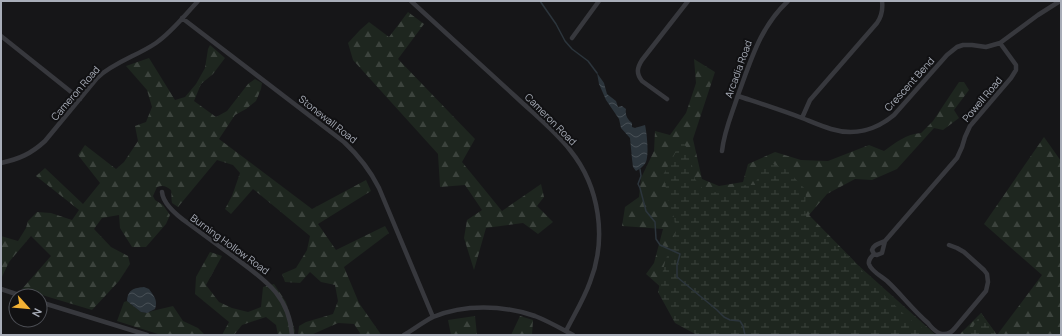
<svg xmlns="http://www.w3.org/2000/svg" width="1062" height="336" font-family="Manrope,sans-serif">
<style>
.forest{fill:url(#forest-firs)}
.wetland{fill:url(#wetland-marsh)}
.water{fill:url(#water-waves)}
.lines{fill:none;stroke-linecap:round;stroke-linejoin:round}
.stream{stroke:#2c353c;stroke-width:1.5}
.street{stroke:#37383d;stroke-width:4.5}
.labels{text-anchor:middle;stroke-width:4;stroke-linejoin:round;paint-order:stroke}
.street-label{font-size:10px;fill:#a8adb8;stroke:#111113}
</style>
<defs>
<pattern id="forest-firs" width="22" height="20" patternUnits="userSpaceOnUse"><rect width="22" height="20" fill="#1e261f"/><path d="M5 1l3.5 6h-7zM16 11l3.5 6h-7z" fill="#3c433d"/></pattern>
<pattern id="wetland-marsh" width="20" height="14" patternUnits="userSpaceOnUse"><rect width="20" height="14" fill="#1e261f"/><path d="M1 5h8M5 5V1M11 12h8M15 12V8" fill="none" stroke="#3c433d"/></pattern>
<pattern id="water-waves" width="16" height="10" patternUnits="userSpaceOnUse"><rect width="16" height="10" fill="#2c353c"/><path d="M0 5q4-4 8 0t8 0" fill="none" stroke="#485056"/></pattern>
</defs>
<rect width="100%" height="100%" fill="#161618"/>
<!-- forest -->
<path class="forest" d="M 408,12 L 424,24 L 398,59 L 475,139 L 462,162 L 502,211 L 541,184 L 544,197 L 537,206 L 553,222 L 538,234 L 523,223 L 486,228 L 474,270 L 464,238 L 467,220 L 482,210 L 465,185 L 440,187 L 438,154 L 353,60 L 348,43 L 360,30 L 369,22 L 389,37 Z
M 210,45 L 225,58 L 213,74 L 201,84 L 194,101 L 216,117 L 227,111 L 248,84 L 255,79 L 262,83 L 261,89 L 256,101 L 246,109 L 235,115 L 219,139 L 312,209 L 366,180 L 371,191 L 318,224 L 336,250 L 385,226 L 389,233 L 344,267 L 359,303 L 380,333 L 381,335 L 359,335 L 360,333 L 354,324 L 338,323 L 311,335 L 298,335 L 299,326 L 306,322 L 333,314 L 338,301 L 335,285 L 321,282 L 310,272 L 300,283 L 285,282 L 282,274 L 296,268 L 307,250 L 310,236 L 253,189 L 231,214 L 225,209 L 232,196 L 240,173 L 233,165 L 217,160 L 178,207 L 172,203 C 171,198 172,195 171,190 C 166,186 163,185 157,187 L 153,196 L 155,200 L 163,205 L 170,215 L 166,224 L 146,247 L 132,247 L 120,228 L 119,215 L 102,218 L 94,229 L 111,247 L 128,256 L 130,264 L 119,281 L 92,310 L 22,289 L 51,256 L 31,236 L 9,262 L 1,279 L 1,236 L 18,241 L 26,228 L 28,221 L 37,212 L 51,213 L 72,220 L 79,210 L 36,176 L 45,168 L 83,204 L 100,183 L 78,155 L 85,145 L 116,169 L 124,162 L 138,141 L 135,126 L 146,122 L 152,107 L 147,90 L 126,66 L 149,58 L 175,100 L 185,97 L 196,84 L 205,68 L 208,49 Z
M 694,59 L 715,72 L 693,139 L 702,179 L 719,186 L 743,182 L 748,164 L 775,152 L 801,160 L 828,161 L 869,145 L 884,151 C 895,143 906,134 921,133 L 933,121 L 959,82 L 964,82 L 969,90 L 954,110 L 959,118 L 943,130 L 934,128 L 897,169 L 872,180 L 855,179 L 827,194 L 809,215 L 859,266 L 936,335 L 720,335 L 664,290 L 646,274 L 654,263 L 663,229 L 622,226 L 625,207 L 639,197 L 641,178 L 654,151 L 655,131 L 670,135 L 686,113 L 696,83 Z
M 1044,137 L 1061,161 L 1061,335 L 959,335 L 981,313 L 997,335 L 1042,275 L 984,224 Z
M 210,252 L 222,256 L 206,285 L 219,302 L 232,308 L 248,312 L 261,307 L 263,287 L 274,284 L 286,302 L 295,331 L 294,335 L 278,335 L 276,325 L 266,317 L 242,325 L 234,335 L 222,335 L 229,322 L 195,294 L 196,277 Z
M 127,301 L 141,312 L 147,313 L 152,311 L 173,306 L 183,321 L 198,328 L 205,335 L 161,335 L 117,321 L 124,302 Z
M 475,316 L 477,335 L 451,335 L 448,320 Z
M 520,316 L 533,320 L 532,335 L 511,335 Z"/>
<!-- wetland -->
<path class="wetland" d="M 682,141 L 689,151 L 695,179 L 707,194 L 746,185 L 755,185 L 764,160 L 787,170 L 806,190 L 805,209 L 807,221 L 821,235 L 851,258 L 876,287 L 908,318 L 932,335 L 697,335 L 675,323 L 658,292 L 665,262 L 676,230 L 674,218 L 668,198 L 663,175 Z
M 981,313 L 997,335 L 967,335 L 973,327 Z"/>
<!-- water -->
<path class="water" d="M 597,73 L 604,83 L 607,94 L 616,101 L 618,107 L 622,106 L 626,109 C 625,115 627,119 632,123 L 632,127 L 635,128 L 645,125 C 647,134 649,154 646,162 C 644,166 640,169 636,171 L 633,167 L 632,159 L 630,138 L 621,128 L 619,119 L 606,100 L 599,84 Z
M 144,287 L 149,289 C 154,296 158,300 155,309 L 147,313 L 141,312 L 127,301 C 128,289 134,288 144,287 Z"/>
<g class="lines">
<!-- stream -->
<path class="stream" d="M 540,1 L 556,24 L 565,41 L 572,49 L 588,61 L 597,73
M 640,169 L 641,176 L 638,184 L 640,188 L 646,211 L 655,222 L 656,239 L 660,245 L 680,254 L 677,265 L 677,277 L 717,310 L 724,317 L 730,320 L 740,321 L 743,326 L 745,335"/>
<!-- street -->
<path class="street" d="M 411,1 C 446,33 481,65 516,97 C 534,114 555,131 570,150 C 600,187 607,239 590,282 C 584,299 574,315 566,331
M 182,18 L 344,142 C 359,156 370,170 379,188 L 433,317
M 1,36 L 80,99
M 572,38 L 599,1
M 738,96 C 759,103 781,110 802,118 C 812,122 821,126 831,129 C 854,136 876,130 894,115 L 947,55 L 957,47 L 963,45 L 972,45 L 986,47 L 1000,43 L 1038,15 L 1060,1
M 667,99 L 642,81 C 636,73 637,68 642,60 L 688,1
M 802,118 L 810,100 L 877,23 C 882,16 883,9 882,1
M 722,151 C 724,131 732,114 738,95 C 751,60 760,27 788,1
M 1,163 C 19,159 31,154 45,141 L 97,78 C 114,62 137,56 156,43 C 172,32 185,15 198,1
M 162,192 C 163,205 179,217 189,224 C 204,235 219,246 234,257 C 263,279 289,294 292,335
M 885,241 L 882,253 L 877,255 L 874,254 L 872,250 C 874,244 879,244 885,241 L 957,158 L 962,147 L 965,137 L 970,126 L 1011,78 L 1016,70 L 1016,65 L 1000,43
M 874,254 C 871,257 868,260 869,264 C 871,271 881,276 887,281 C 901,294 913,310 928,323 C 931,327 935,331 939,333 C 946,336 951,333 955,328 L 986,291 L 988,282 L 987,274 L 984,270 L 964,252 L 957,248 L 949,245
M 1,289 L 22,296
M 40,302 L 147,335
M 404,335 C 414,329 423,322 433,317 C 464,304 503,305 535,316 C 548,321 560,328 573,335"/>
</g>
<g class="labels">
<!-- street labels -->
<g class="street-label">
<text transform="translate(738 69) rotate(-70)" y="4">Arcadia Road</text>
<text transform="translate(909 84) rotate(-48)" y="4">Crescent Bend</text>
<text transform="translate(75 93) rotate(-49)" y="4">Cameron Road</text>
<text transform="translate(982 99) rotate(-50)" y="4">Powell Road</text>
<text transform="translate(328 119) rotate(38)" y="4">Stonewall Road</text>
<text transform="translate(551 119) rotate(45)" y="4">Cameron Road</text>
<text transform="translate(230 244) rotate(36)" y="4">Burning Hollow Road</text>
</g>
</g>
<!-- border -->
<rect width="1062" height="336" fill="none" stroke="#a8adb8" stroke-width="4"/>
<!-- north arrow -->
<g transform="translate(28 308) rotate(117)"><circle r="19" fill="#111113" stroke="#4d4f55"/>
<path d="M0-3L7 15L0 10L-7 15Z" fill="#f2b134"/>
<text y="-6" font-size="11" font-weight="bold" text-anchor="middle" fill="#a8adb8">N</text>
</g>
</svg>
